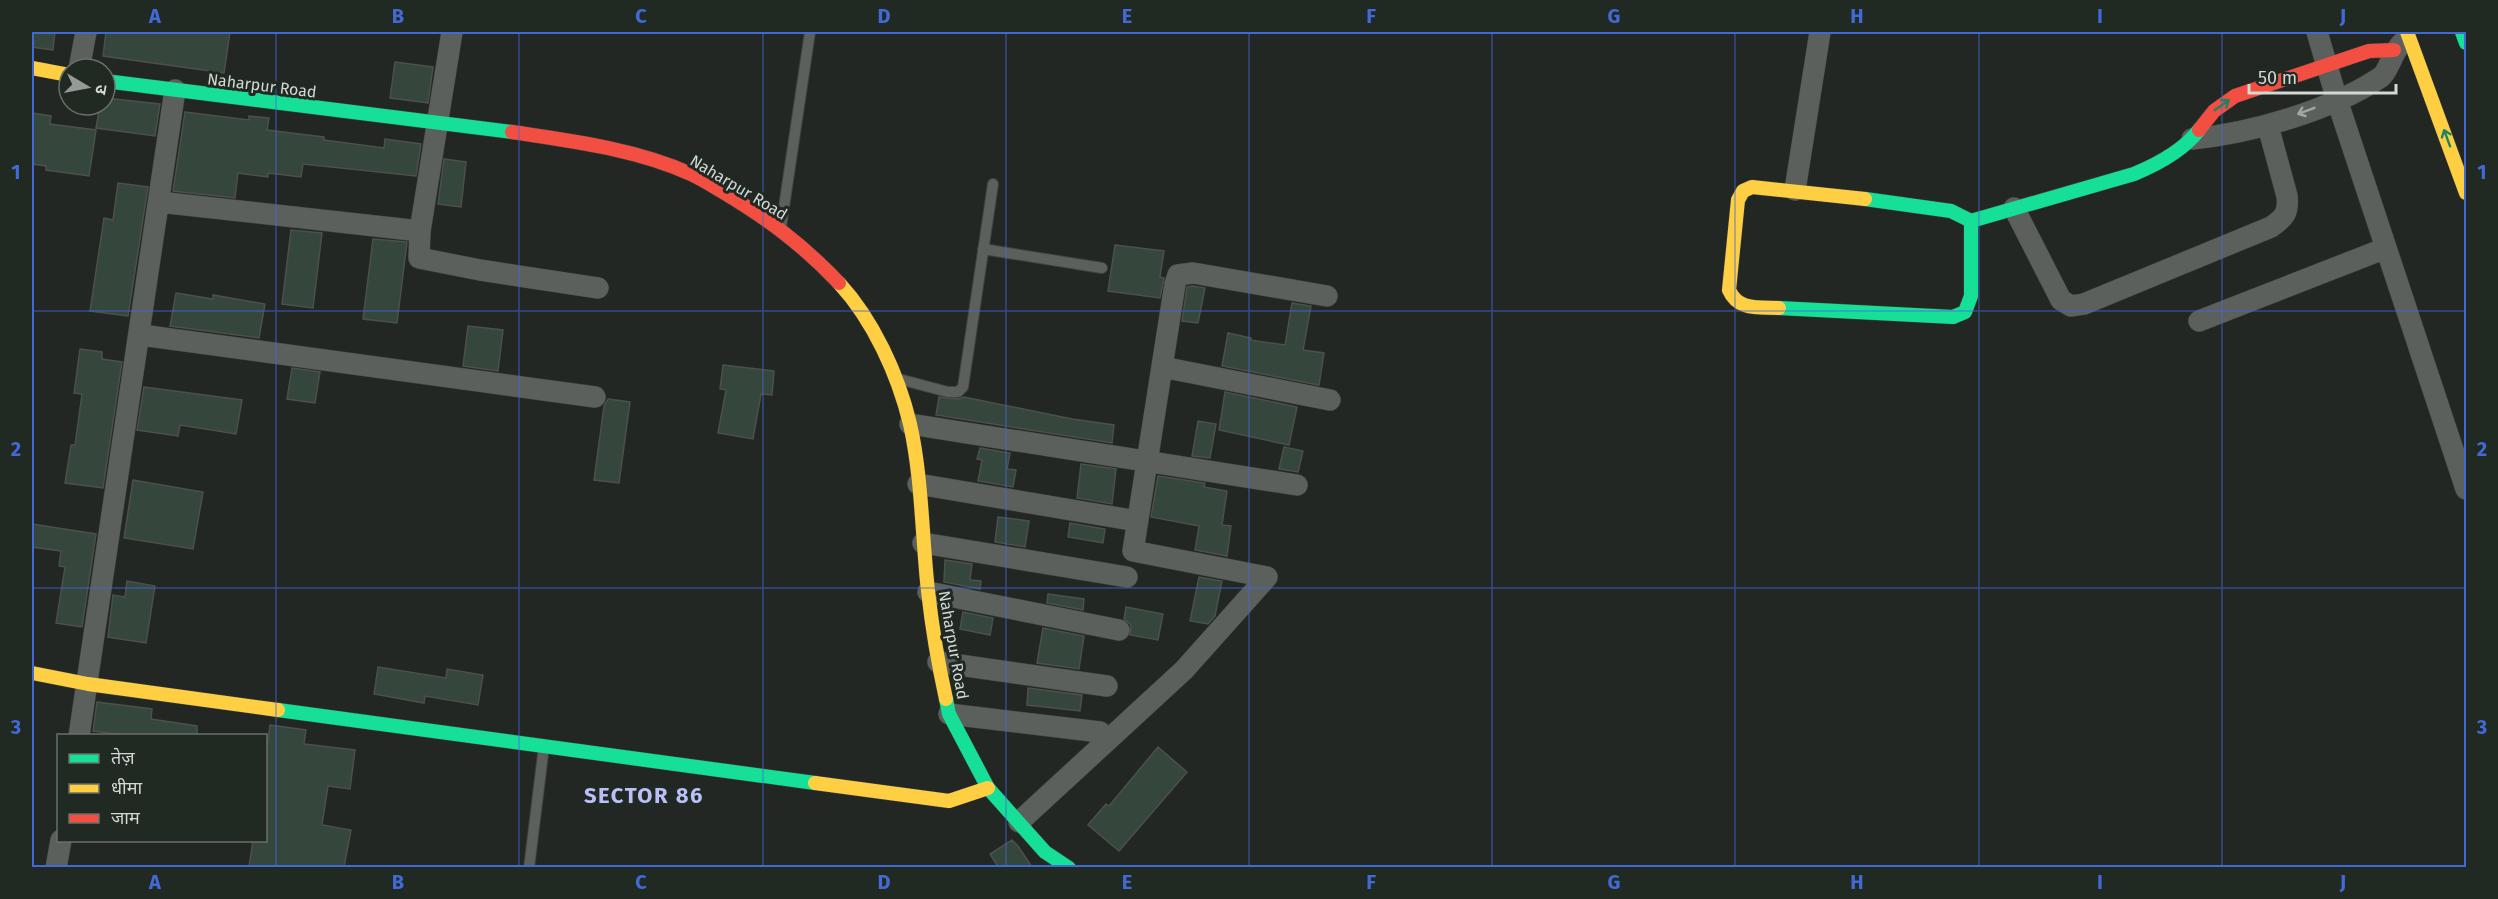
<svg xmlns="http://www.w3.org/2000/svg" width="2498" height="899" font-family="'Fira Sans','Noto Sans Devanagari',sans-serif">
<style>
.building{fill:#35463d;stroke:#4c504d;stroke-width:1.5}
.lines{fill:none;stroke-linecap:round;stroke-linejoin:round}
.lane-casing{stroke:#404441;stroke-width:12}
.street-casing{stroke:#404441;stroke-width:22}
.fast-casing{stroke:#404441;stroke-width:15}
.slow-casing{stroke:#404441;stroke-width:15}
.jam-casing{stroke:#404441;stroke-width:15}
.lane{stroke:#5c605d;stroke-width:10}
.street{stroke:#5c605d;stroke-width:21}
.fast{stroke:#16e098;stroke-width:14}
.slow{stroke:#ffcf43;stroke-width:14}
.jam{stroke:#f24e42;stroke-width:14}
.oneway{stroke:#1c845e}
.oneway2{stroke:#a3a8a4}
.grid{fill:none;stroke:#416ad7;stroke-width:1.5;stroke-opacity:0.55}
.labels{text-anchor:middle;stroke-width:6;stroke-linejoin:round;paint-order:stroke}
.street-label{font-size:16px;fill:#d2d8d4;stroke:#212923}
.district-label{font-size:22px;font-weight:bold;letter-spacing:1.5px;fill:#bcbef7;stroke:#212923}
.neatline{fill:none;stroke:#416ad7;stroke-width:2}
.grid-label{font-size:20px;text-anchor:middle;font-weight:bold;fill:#416ad7}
</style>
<rect width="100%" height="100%" fill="#232724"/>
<!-- building -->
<path class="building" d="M 32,32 L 55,32 L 53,50 L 32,47 Z
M 106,32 L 230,32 L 224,73 L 103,56 Z
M 395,62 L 433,67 L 428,103 L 390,98 Z
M 105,98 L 160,104 L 155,136 L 96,128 L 100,105 L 105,105 Z
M 185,112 L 249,120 L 249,116 L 269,118 L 267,130 L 324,137 L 324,140 L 384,148 L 385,139 L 421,144 L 416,176 L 303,164 L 301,177 L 268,173 L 268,177 L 238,173 L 235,198 L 173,191 Z
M 32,113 L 51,116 L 50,124 L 96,130 L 89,176 L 46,170 L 46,166 L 32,164 Z
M 444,159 L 466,162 L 461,207 L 438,204 Z
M 118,183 L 148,187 L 128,316 L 90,311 L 104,218 L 113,220 Z
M 291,230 L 322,233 L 313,308 L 282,304 Z
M 373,239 L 407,242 L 397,323 L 363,319 Z
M 1115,245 L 1164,251 L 1160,277 L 1164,278 L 1160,298 L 1108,291 Z
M 1193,286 L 1205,288 L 1198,323 L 1182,321 L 1187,287 Z
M 176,293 L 213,299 L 213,295 L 265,304 L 259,338 L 170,326 Z
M 1292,303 L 1311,306 L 1303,350 L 1324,353 L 1319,385 L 1222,366 L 1228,333 L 1251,338 L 1250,340 L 1285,345 Z
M 468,326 L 503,330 L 498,371 L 463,366 Z
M 80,349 L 102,352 L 102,359 L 122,362 L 103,488 L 65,483 L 71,445 L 75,445 L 82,394 L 74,393 Z
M 723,365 L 774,371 L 772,395 L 761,394 L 753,439 L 718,433 L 726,390 L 720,389 Z
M 292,368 L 320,372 L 315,403 L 287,399 Z
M 144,387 L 242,400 L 236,434 L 180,425 L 178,436 L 137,430 Z
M 1225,392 L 1297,407 L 1289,445 L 1219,430 Z
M 939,397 L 958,399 L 964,397 L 1072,419 L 1114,425 L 1112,443 L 936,415 Z
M 608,399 L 630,402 L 619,483 L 594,480 L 604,406 Z
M 1198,421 L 1216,424 L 1210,458 L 1192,456 Z
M 1284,447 L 1303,451 L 1298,472 L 1279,469 Z
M 980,448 L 1010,453 L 1007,469 L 1016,470 L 1013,487 L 978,481 L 982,460 L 977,459 Z
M 1081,464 L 1116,469 L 1112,504 L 1077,498 Z
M 1158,476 L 1205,483 L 1204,487 L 1227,491 L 1222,525 L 1231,526 L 1227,556 L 1195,550 L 1199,526 L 1151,517 Z
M 133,480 L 203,492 L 193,549 L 124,538 Z
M 998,517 L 1029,521 L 1025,547 L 995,542 Z
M 1070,523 L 1105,529 L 1103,543 L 1068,537 Z
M 32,524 L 96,534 L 82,627 L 56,623 L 65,567 L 59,566 L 61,551 L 32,547 Z
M 945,560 L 972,564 L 970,580 L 981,581 L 980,589 L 944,582 Z
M 1199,577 L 1222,581 L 1215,616 L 1208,624 L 1190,621 Z
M 127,581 L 155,586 L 146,643 L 108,637 L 113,595 L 125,597 Z
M 1048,594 L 1084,599 L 1083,610 L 1047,603 Z
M 1126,607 L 1163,614 L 1158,640 L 1130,635 L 1131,625 L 1124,619 Z
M 963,612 L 993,618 L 990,635 L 960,629 Z
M 1043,628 L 1084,636 L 1079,669 L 1037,663 Z
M 378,667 L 446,678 L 447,669 L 483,675 L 478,705 L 425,696 L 424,703 L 374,694 Z
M 1028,688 L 1082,695 L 1080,711 L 1027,705 Z
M 97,702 L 152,709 L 151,719 L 197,726 L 197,735 L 125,735 L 93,731 Z
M 270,725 L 306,730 L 304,744 L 355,750 L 350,789 L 328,786 L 322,825 L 351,830 L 344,867 L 249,867 L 253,840 L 266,840 L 266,755 Z
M 1158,747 L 1187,772 L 1119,851 L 1088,825 L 1106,804 L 1109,806 Z
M 1012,840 L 1018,846 L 1032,867 L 998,867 L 990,854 Z"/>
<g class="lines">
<!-- lane casing -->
<g class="lane-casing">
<path id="lane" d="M 781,227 L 810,32
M 983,249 L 1102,268
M 899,379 L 948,392 L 958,392 L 963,387 L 993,184
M 529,868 L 544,746"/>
</g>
<!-- street casing -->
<g class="street-casing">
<path id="street" d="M 452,32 L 420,231 L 419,258 L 480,270 L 598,288
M 2317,32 L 2337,100 L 2466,489
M 79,69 L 86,32
M 2192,139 C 2251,133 2330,111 2381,77 C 2389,71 2392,52 2402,43
M 1795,190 L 1820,32
M 159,202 L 420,231
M 2014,208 L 2061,300 L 2071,306 L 2084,304 L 2271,227 C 2284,218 2289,213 2287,196 L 2268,126
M 2199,321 L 2386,248
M 141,335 L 595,397
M 1162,367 L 1330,400
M 910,424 L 1297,485
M 918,484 L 1137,521
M 923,543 L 1127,577
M 1267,577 L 1133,551 L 1175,284 L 1178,275 L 1193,273 L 1327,296
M 928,592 L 1119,630
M 938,662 L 1107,686
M 949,714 L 1100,732
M 79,736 L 175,90
M 1019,822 L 1184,670 L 1267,577
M 56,868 L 61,840"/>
</g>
<!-- fast casing -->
<g class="fast-casing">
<path id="fast" d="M 2462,32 L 2466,43
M 105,81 L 512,132
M 1865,199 L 1951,211 L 1971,221 L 2134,174 C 2158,164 2183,151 2199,130
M 1779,308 L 1953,317 L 1965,312 L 1971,296 L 1971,221
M 946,699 L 949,714 L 988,788 L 1045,852 L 1069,868
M 278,710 L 815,783"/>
</g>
<!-- slow casing -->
<g class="slow-casing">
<path id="slow" d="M 2407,32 L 2466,193
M 32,68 L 69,75
M 839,283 C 873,320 898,374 910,424 C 922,477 922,537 928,591 C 932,627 938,663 946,699
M 1779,308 C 1759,307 1738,311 1729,290 L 1738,200 L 1743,191 L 1752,187 L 1865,199
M 32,673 L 88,684 L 278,710
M 815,783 L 949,801 L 988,788"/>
</g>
<!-- jam casing -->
<g class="jam-casing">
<path id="jam" d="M 2199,130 L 2214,111 L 2235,96 L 2369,51 L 2394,50
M 512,132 C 572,141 635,149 691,174 C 702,179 713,186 723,192 C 768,219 803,245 839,283"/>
</g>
<!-- lane -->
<use href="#lane" class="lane"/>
<!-- street -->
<use href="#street" class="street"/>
<!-- fast -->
<use href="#fast" class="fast"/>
<!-- slow -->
<use href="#slow" class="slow"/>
<!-- jam -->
<use href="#jam" class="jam"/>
</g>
<!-- one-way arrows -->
<defs><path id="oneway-shaft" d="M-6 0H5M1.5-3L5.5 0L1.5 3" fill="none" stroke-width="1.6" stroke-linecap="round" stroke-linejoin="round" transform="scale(1.5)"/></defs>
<g class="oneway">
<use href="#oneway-shaft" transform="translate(2222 105) rotate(-35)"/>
<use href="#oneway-shaft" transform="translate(2447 138) rotate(-110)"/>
</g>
<use class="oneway2" href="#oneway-shaft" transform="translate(2306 111) rotate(159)"/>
<!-- grid -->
<path class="grid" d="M 276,32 L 276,868M 519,32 L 519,868M 763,32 L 763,868M 1006,32 L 1006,868M 1249,32 L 1249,868M 1492,32 L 1492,868M 1735,32 L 1735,868M 1979,32 L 1979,868M 2222,32 L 2222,868M 32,311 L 2466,311M 32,588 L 2466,588"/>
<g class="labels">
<!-- street labels -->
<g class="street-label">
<text transform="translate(262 85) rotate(7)" y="6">Naharpur Road</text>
<text transform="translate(739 187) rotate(31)" y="6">Naharpur Road</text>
<text transform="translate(954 645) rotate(80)" y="6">Naharpur Road</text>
</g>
<!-- district labels -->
<g class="district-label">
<text x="644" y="803">SECTOR 86</text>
</g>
</g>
<!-- border -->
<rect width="2498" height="899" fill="none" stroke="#212923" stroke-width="66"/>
<!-- legend -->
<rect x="57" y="734" width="210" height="108" fill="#212923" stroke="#686f6a" stroke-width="1.5"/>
<rect x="69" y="754" width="30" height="9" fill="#16e098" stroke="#686f6a" stroke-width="1.5"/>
<text x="111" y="764" font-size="18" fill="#d2d8d4">तेज़</text>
<rect x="69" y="784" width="30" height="9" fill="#ffcf43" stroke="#686f6a" stroke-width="1.5"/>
<text x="111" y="794" font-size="18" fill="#d2d8d4">धीमा</text>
<rect x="69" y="814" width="30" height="9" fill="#f24e42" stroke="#686f6a" stroke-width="1.5"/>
<text x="111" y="824" font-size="18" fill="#d2d8d4">जाम</text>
<!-- north arrow -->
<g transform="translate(87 87) rotate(100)"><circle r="28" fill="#212923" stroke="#686f6a" stroke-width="1.5"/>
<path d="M0-4.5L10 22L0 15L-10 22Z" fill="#959a96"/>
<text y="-9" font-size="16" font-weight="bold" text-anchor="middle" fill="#d2d8d4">उ</text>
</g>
<!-- scale -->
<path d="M2249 84v9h147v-9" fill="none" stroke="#d2d8d4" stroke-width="3"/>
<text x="2258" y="84" font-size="18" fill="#d2d8d4" stroke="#212923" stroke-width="4.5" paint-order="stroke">50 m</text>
<rect x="33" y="33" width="2432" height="833" class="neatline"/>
<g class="grid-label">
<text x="155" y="23">A</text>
<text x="398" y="23">B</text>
<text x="641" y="23">C</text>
<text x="884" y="23">D</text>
<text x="1127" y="23">E</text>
<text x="1371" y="23">F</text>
<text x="1614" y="23">G</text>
<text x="1857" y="23">H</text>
<text x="2100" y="23">I</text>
<text x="2343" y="23">J</text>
<text x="16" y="179">1</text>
<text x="2482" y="179">1</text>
<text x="16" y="456">2</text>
<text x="2482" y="456">2</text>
<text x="16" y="734">3</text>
<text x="2482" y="734">3</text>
<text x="155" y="889">A</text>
<text x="398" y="889">B</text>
<text x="641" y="889">C</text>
<text x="884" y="889">D</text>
<text x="1127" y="889">E</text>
<text x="1371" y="889">F</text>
<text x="1614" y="889">G</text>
<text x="1857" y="889">H</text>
<text x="2100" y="889">I</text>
<text x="2343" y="889">J</text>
</g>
</svg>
